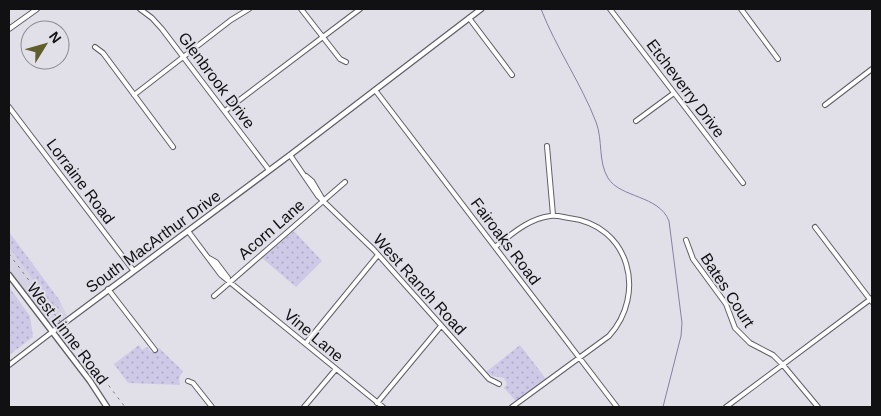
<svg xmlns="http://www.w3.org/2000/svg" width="881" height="416" font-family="Arial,sans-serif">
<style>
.built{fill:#d5d3e3}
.grass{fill:url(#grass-dots)}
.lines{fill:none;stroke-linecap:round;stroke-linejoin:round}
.stream{stroke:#8581a1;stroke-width:1}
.minor-casing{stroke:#605f67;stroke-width:6}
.tertiary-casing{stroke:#605f67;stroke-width:7}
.minor{stroke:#fff;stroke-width:4}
.tertiary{stroke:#fff;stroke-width:4.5}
.rail{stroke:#79797e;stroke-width:1;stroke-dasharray:2.5 5;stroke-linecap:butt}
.labels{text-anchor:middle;stroke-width:4;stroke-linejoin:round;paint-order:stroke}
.street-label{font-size:16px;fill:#111113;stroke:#e1e0e9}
</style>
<defs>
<pattern id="grass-dots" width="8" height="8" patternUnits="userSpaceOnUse" patternTransform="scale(1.25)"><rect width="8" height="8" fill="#cdc9e7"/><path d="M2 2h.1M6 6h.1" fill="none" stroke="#afacc5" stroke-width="1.8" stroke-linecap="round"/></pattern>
</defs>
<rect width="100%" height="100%" fill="#e1e0e9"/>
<!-- built -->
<path class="built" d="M 9,232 L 60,301 L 68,317 L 56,325 L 52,325 L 47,322 L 9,272 Z"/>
<!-- grass -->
<path class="grass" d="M 294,231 L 322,261 L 296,287 L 262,258 Z
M 9,232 L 60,301 L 59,309 L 52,305 L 9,247 Z
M 9,287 L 30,316 L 33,337 L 9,355 Z
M 139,345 L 142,350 L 147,347 L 152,353 L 159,348 L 183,371 L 179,378 L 180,385 L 128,383 L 114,364 Z
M 520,345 L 546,379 L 516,401 L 504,388 L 507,384 L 504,378 L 492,376 L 486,372 Z"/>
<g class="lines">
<!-- stream -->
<path class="stream" d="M 541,9 C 556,48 581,83 596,122 C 603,140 598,162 608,178 C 620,198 659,195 669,221 L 682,323 L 681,336 L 663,407"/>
<!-- minor casing -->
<g class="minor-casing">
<path id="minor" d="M 140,9 L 152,18 L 162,29 L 269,170
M 301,9 L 340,59 L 346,62
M 610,9 L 743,183
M 741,9 L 778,59
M 469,18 L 512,75
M 9,29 L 37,9
M 95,47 L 103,53 L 173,147
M 375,90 L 617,407
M 134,95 L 231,20 L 249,9
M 825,105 L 872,69
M 9,107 L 133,270
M 225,111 L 360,9
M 636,121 L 674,93
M 547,146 L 553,215
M 290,155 L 318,196 L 374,250 L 489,379 L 499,384
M 306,176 L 312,181 L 322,198
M 815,227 L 872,302
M 188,231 L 221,275 L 383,407
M 686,240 L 693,259 L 726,304 L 735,328 L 750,343 L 773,355 L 783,365 L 818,407
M 495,247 C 512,234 528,219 550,216 C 556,215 563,217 569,218 C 630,225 647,294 609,336 L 512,407
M 209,258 L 216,262 L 228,278
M 108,289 L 155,350
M 214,296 L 345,182
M 306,343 L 378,255
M 9,365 L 52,332
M 188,381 L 193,383 L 212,407
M 377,403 L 441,326
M 304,407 L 336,369
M 726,407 L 872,298"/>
</g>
<!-- tertiary casing -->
<g class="tertiary-casing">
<path id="tertiary" d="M 9,275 L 90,381 L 107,407
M 52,332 L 290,155 L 481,9"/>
</g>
<!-- minor -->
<use href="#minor" class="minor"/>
<!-- tertiary -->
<use href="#tertiary" class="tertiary"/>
<!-- rail -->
<path class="rail" d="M 9,254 L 125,407"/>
</g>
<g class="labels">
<!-- street labels -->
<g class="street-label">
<text transform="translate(217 80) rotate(53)" y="6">Glenbrook Drive</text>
<text transform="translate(686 88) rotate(53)" y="6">Etcheverry Drive</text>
<text transform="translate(81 181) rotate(53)" y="6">Lorraine Road</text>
<text transform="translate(271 229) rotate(-41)" y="6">Acorn Lane</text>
<text transform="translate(153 241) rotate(-36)" y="6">South MacArthur Drive</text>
<text transform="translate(506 241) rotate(53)" y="6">Fairoaks Road</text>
<text transform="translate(420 284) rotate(48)" y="6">West Ranch Road</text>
<text transform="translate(728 290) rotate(57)" y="6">Bates Court</text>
<text transform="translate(68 333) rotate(53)" y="6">West Linne Road</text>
<text transform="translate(314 335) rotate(40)" y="6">Vine Lane</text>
</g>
</g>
<!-- border -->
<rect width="881" height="416" fill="none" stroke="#111113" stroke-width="20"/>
<!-- north arrow -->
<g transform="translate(45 45) rotate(53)"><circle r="24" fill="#e1e0e9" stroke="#8e8d93"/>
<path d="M0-4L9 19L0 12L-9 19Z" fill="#605e2b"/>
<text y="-8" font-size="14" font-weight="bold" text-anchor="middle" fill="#111113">N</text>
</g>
</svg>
